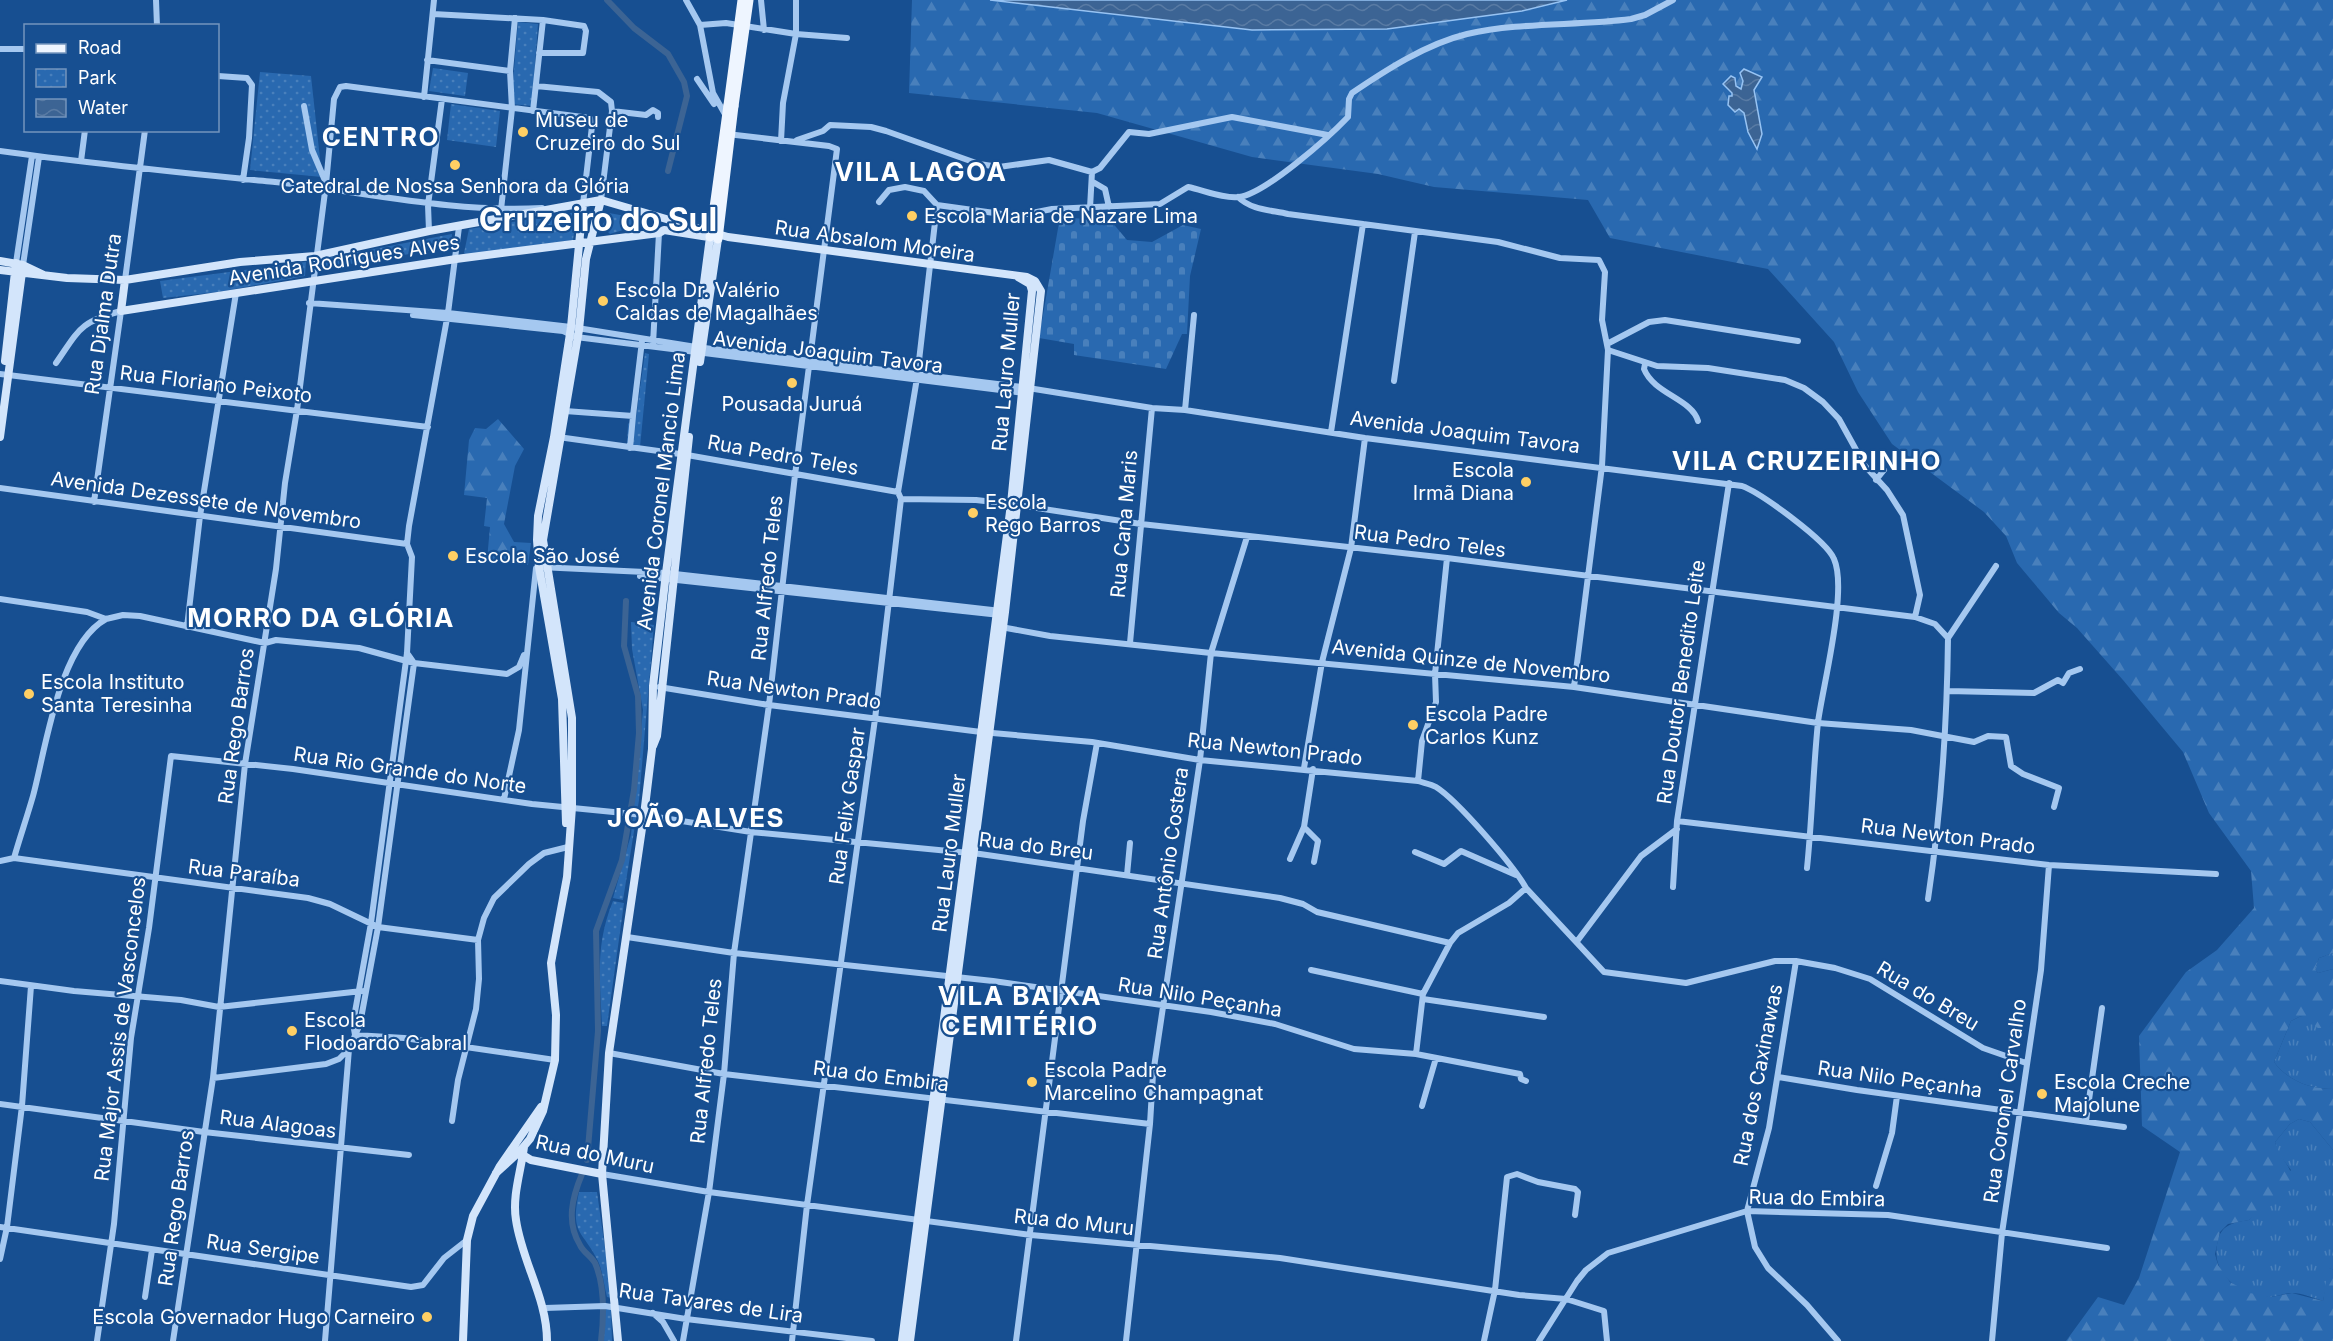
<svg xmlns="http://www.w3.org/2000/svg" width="2333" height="1341" font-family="Inter,sans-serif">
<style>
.grass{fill:url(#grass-tufts)}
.forest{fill:url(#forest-firs)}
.cemetery{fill:url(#cemetery-stones)}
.park{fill:url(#park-dots)}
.garden{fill:#2969b0}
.water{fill:url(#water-waves);stroke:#97c3f3;stroke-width:1.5}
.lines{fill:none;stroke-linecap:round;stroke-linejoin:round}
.canal{stroke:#3c6494;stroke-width:6}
.street{stroke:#a5c8f0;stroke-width:6}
.secondary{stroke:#d3e5fb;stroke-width:8}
.primary{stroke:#eef5ff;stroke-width:9}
.primary-bridge{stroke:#eef5ff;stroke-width:9}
.poi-dot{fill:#ffcf64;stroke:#174f91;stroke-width:2}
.labels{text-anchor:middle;stroke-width:4.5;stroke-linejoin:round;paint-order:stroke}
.poi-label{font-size:20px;fill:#fff;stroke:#174f91;text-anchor:start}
.street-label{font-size:20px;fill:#fff;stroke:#174f91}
.district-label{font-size:26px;font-weight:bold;letter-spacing:1.5px;fill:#fff;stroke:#174f91}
.town-label{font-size:32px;font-weight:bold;fill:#fff;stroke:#174f91}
</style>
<defs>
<pattern id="grass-tufts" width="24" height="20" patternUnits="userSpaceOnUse" patternTransform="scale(1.5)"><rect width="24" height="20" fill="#2969b0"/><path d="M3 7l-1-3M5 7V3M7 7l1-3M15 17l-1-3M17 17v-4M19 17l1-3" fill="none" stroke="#4980bc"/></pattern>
<pattern id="forest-firs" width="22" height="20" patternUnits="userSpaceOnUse" patternTransform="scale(1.5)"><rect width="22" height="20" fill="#2969b0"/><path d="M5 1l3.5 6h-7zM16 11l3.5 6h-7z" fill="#4980bc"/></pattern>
<pattern id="cemetery-stones" width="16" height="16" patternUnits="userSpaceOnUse" patternTransform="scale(1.5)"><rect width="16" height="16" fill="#2969b0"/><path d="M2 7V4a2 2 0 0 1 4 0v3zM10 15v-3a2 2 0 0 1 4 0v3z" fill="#4980bc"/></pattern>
<pattern id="park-dots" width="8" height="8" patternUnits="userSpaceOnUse" patternTransform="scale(1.5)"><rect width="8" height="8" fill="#2969b0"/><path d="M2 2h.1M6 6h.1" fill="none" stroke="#4980bc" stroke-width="1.8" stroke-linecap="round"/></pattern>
<pattern id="water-waves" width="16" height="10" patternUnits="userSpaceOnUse" patternTransform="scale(1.5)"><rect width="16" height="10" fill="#3c6494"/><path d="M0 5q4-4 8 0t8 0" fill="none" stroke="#597ba4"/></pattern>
</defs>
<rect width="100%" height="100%" fill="#174f91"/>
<!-- grass -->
<path class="grass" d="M 2333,953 L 2333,969 L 2318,973 L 2315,969 L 2319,958 Z
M 2301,1016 L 2329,1027 L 2333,1022 L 2333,1089 C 2310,1089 2288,1081 2274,1062 L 2291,1021 Z
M 2299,1119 L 2310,1122 L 2333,1150 L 2333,1270 L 2330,1268 L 2323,1301 C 2314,1298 2302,1293 2292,1293 C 2284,1293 2277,1297 2269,1297 C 2242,1296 2211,1275 2217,1245 C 2220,1225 2231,1223 2249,1220 L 2291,1170 L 2278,1153 L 2275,1142 L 2290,1124 Z"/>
<!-- forest -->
<path class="forest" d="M 912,0 L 990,0 L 1252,30 L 1522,11 L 1567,0 L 2333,0 L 2333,953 L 2319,958 L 2315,969 L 2318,973 L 2333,969 L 2333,1022 L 2329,1028 L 2318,1028 L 2301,1016 L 2291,1021 L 2274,1062 C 2288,1081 2310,1089 2333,1089 L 2333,1150 L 2310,1122 L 2299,1119 L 2290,1124 L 2275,1142 C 2279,1157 2291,1165 2293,1181 L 2249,1220 L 2228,1224 L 2220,1232 L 2215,1254 L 2218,1265 L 2230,1282 L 2250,1293 L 2271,1297 L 2292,1293 L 2323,1301 L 2326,1281 L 2321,1272 L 2331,1268 L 2333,1270 L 2333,1341 L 2066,1341 L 2098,1297 L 2124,1305 L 2139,1278 L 2180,1152 L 2142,1126 L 2139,1036 L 2186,972 L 2217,950 L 2254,908 L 2251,871 L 2209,813 L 2183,752 L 2123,680 L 2077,628 L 2059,613 L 2017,563 L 2006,536 L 1984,512 L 1892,444 L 1858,392 L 1834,342 L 1768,269 L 1610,238 L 1588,200 L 1434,187 L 1378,174 L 1252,157 L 1097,113 L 909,93 Z
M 498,419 L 524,449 L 515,466 L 504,524 L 514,542 L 531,543 L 528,565 L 487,560 L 490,527 L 484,526 L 487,498 L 464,495 L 469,440 L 475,428 L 486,429 Z"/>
<!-- cemetery -->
<path class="cemetery" d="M 1060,217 L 1111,221 L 1127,240 L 1152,242 L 1183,225 L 1201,229 L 1190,276 L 1187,334 L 1182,334 L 1166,369 L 1074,355 L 1074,344 L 1039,338 Z"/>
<!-- park -->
<path class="park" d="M 518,22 L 538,24 L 532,106 L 511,104 Z
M 433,68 L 468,73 L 465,96 L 429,91 Z
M 260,72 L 311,76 L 322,177 L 250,170 Z
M 451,104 L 500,111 L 496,147 L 447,140 Z
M 577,212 L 573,240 L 467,255 L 464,253 L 469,229 Z
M 609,213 L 636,218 L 636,226 L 610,234 L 602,226 Z
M 452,234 L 451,247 L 320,269 L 322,259 Z
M 306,262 L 305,276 L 218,292 L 163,298 L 160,281 Z
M 645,353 L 649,354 L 640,447 L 627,446 L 628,424 L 636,417 Z
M 631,622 L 654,625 L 639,800 L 623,900 L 613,898 L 631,835 L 643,710 L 632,649 Z
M 613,901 L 624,903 L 607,1026 L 602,1026 C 600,979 595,945 613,901 Z
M 579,1192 L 597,1192 L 612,1298 L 607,1297 C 604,1286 603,1272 598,1261 C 582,1229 570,1235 579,1192 Z
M 603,1307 L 611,1310 L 612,1341 L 604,1341 Z"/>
<!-- garden -->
<path class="garden" d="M 303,268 L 304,273 L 263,279 L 262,273 Z"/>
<!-- water -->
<path class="water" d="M 990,0 L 1567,0 L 1522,11 L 1387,29 L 1252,30 Z
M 1744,69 L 1762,77 L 1754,90 L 1762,134 L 1757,149 L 1748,132 L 1744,113 L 1739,109 L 1735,112 L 1728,105 L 1729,96 L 1732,96 L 1732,93 L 1723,84 L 1731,76 L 1735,78 L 1736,86 L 1741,89 L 1743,81 L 1740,73 Z"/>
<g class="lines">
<!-- canal -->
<path class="canal" d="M 607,0 L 634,28 L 668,54 L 684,82 L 687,96 L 668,171
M 587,1160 L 598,1031 L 596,931 L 622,860 L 634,790 L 639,733 L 638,696 L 624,646 L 626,601
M 582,1174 C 572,1198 566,1222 580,1245 C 583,1252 591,1256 595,1263 C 605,1286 604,1316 601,1341"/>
<!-- street -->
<path class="street" d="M 156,0 L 157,26
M 686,0 L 700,25 L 713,93 L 726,116
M 761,0 L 764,30
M 433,14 L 543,20 L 584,26 L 586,31 L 583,53 L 539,53
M 700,25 L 726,23 L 796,34 L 847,38
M 0,49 L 26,49
M 427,60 L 510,71
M 218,76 L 247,78 L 252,85 L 249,138 L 243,180
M 697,79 L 714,104
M 536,86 L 598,92 L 611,102 L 612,111 L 601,200
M 424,97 L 434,0
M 304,106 L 312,150 L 326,183
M 533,111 L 543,20
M 612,111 L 646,115 L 653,110 L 658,113 L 658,117
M 797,140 L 823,131 L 830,125 L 871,127 L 886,131 L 979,164 L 999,167 L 1049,160 L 1092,172 L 1100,168 L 1129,132 L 1149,134 L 1232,117 L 1328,135
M 781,141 L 783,103 L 796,34 L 796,0
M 0,151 C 91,164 184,173 275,182 C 365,192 451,213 542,208
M 81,161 L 85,130
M 1093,182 L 1105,189 L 1109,207
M 1238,197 C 1251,210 1271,210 1288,214 L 1498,242 L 1560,258 L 1599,260 L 1605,272 L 1602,320 L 1608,350 L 1602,466 L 1574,687
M 879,202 L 889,190 L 905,187 L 924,191 L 937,205 L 1016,216 L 1052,209 L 1160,204 L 1188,187 C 1203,190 1224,199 1239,197 C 1265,194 1329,137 1348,117 L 1349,99 L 1352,93 C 1386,70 1426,44 1467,34 C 1520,22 1577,26 1631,19 L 1645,15 L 1673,0
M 1090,208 L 1092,172
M 501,210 L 512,109 L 510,71 L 515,18
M 429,231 L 428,205 L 442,99
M 16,263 L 32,156
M 23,265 L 39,157
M 125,280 L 145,130
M 309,303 L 448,313 L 571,327 L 696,347 L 1022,387 L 1152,408 L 1185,410 L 1365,438 L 1742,486 C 1761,493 1827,541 1834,559 C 1848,590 1823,685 1818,722 C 1813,771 1812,820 1807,868
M 413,315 L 563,331 L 576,337 C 726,356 875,374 1025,393
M 653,344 L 659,233
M 1607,344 L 1649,322 L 1665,320 L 1798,341
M 1608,350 L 1657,366 L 1708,368 L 1785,380 L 1804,388 L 1823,402 L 1839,419 L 1865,466 L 1887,490 L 1903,515 L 1920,595 L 1915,617
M 56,363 C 79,330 79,322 121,311 L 94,502
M 1645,364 L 1644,369 C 1654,394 1692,399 1698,421
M 0,374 L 428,427
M 1394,381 L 1415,232
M 1185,410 L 1194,315
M 565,411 L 633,416 L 642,341
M 1331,432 L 1363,224
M 558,437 L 687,455 L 898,492
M 630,448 L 633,416
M 1876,480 L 1884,470
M 0,488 L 407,544
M 901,499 L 976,500 L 1011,504 L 1141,524 L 1447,558 L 1915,617 L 1935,624 L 1948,638
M 640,576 L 1000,615
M 0,599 L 87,612 L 106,619 L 123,615 L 140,616 L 265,643 L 276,640 L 359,648 L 414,663 L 507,674 L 519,667 L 524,655
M 187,627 L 200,516 L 236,293
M 1001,627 L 1050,636 L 1211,653 L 1574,687 L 1818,723 L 1911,730 L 1974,742 L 1988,736 L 2006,737 L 2011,766 L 2023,774 L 2059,788 L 2054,807
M 1948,638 L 1996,566
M 1130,643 L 1152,408
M 659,687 L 769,705 L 981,732 L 1092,742 L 1200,760 L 1418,781 C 1424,783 1431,784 1436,787 C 1457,800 1514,866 1526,888 L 1604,972 L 1686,983 L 1775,961 L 1796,961 L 1835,968 L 1870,979 L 1983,1048 L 2026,1063
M 1948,691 L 2034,693 L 2058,680 L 2063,683 L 2069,673 L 2080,669
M 1304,768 L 1322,662 L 1351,548 L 1365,438
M 1418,781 L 1422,741 L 1436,702 L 1435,674 L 1447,558
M 504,799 L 519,730 L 536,568 L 539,567 L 666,573 L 1001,611
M 1677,821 L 2049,865 L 2216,874
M 1304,827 L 1318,841 L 1314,862
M 1415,852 L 1444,864 L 1461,851 L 1516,875
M 14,858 C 20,837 27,817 33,796 C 46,748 59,645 106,619
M 1290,859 L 1304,827 L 1313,769
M 0,861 L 14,858 L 308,898 L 330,904 L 378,927 L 478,940
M 1127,875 L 1130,843
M 1673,887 L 1677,821 L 1729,483
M 1928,899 C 1941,813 1947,725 1948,638
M 627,937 L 734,953 L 993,981 L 1211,1012 L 1275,1024 L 1354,1049 L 1416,1054 L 1520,1074 L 1521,1079 L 1526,1081
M 1578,940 L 1641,856 L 1677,829
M 1796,961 L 1769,1128 L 1747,1211 L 1755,1247 L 1768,1268 L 1807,1305 L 1838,1341
M 1311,970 L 1423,994
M 0,981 L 74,991 L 181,1000 L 219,1007 L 362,991
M 1423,999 L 1544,1017
M 355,1035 L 353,1023 L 371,923 L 407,653 L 412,557 L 407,544 L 409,526 L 448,313 L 459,227
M 355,1035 L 404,1038 L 555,1060
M 609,1053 L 724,1074 L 1150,1124
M 1416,1054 L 1423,994 L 1450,943 L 1458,933 L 1509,903 L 1526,888
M 1778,1077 L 1857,1090 L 2124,1127
M 213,1078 L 326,1064 L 339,1059 L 349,1049
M 0,1104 L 204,1132 L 409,1155
M 1422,1106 L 1436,1058
M 452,1121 L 458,1080 L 476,1009 L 479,979 L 478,940 L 484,918 L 494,898 L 529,864 L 544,853 L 568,847
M 2086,1121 L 2102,1008
M 602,1174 L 709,1192 L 1031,1235 L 1280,1258 L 1519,1295 L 1566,1299 L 1604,1311 L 1607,1341
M 1876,1186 L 1892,1133 L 1897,1096
M 0,1227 L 411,1287 L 423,1285 L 444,1258 L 467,1240
M 0,1259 L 7,1227 L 22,1106 L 31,986
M 145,1297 L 152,1250
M 545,1308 L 605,1306 L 686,1319 L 872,1341
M 653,1313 L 663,1322 L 674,1341
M 97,1341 L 114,1224 L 131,1038 L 149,928 L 171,756 L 293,769 L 532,804 L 644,815 L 751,832 L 980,854 L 1280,898 L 1303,904 L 1317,912 L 1450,943
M 173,1341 L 213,1078 L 245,764 L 276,569 L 285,483 L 297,410 L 326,184 L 334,99 L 340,87 L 346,86 L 590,118 L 592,126 L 583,204
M 325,1341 L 349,1049 L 360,1024 L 378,927 L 414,663 L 407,653
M 683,1341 L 709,1192 L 724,1074 L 734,953 L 769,705 L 795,475 L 837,149 L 829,146 L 727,134
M 792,1341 L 807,1205 L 875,719 L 901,499 L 898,492 L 917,378 L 937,205
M 1016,1341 L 1083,821 L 1097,743
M 1126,1341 L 1150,1124 L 1153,1074 L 1200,760 L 1211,653 L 1247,537
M 1484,1341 L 1495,1290 L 1507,1177 L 1517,1174 L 1538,1182 L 1575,1189 L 1578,1192 L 1575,1215
M 1539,1341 L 1577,1281 L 1586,1270 L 1608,1253 L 1747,1211 L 1888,1215 L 2107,1248
M 1992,1341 L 2002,1233 L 2041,970 L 2049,865"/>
<!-- secondary -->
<path class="secondary" d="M 0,261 L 23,265 L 44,275
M 0,270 L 67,278 L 125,280 L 240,262 L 315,256 L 429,231 L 601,200 L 728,237 L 1027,277 L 1035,281 L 1041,291 L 1005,612 L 910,1341
M 125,280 L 121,311 L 456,259 L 659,233 L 664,230 L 715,238
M 5,361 L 16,263
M 700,362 L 718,239
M 0,437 L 23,265
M 653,746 L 657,736 L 689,437
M 566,823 L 562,699 L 539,567 L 537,540 L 538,516 L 554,437 L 571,327 L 583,204
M 524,1147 C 521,1171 512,1196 516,1220 C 522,1262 547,1298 547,1341
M 521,1154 L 531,1160 L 602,1174
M 496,1173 L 519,1152 L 530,1139 L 543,1111 L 555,1060 L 556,1015 L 551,963 L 567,877 L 572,807 L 572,718 L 543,540 L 579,330 L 586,259 L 601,200
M 463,1341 L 467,1240 L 473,1216 L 500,1166 L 541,1107
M 618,1341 L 602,1174 L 609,1053 L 644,815 L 652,749 L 653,686 L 666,573 L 710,237
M 902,1341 L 1011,504 L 1032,291 L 1030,284 L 1018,277"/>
<!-- primary -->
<path class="primary" d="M 710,237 L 728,105
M 718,239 L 734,106"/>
<!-- primary-bridge -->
<path class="primary-bridge" d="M 728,105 L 742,0
M 734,106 L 749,0"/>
</g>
<!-- markers -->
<g class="poi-dot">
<circle cx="523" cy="132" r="6"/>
<circle cx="455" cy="165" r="6"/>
<circle cx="912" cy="216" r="6"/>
<circle cx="603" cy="301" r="6"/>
<circle cx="792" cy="383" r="6"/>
<circle cx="1526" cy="482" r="6"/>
<circle cx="973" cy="513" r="6"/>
<circle cx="453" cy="556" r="6"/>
<circle cx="29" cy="694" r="6"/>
<circle cx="1413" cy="725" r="6"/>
<circle cx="292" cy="1031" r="6"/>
<circle cx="1032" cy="1082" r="6"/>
<circle cx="2042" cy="1094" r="6"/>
<circle cx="427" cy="1317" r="6"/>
</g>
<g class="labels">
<!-- poi labels -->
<g class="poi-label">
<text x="535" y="127">Museu de<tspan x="535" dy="23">Cruzeiro do Sul</tspan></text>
<text x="455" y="193" text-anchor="middle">Catedral de Nossa Senhora da Glória</text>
<text x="924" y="223">Escola Maria de Nazare Lima</text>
<text x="615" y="297">Escola Dr. Valério<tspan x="615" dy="23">Caldas de Magalhães</tspan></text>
<text x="792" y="411" text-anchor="middle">Pousada Juruá</text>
<text x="1514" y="477" text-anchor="end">Escola<tspan x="1514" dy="23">Irmã Diana</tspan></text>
<text x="985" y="509">Escola<tspan x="985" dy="23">Rego Barros</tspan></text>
<text x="465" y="563">Escola São José</text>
<text x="41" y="689">Escola Instituto<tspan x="41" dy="23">Santa Teresinha</tspan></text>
<text x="1425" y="721">Escola Padre<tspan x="1425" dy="23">Carlos Kunz</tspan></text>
<text x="304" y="1027">Escola<tspan x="304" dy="23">Flodoardo Cabral</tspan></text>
<text x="1044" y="1077">Escola Padre<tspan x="1044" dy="23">Marcelino Champagnat</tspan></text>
<text x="2054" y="1089">Escola Creche<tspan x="2054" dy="23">Majolune</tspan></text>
<text x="415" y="1324" text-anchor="end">Escola Governador Hugo Carneiro</text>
</g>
<!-- street labels -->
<g class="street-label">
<text transform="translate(875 241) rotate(8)" y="7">Rua Absalom Moreira</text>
<text transform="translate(344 260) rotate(-9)" y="7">Avenida Rodrigues Alves</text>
<text transform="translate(103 314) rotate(-82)" y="7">Rua Djalma Dutra</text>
<text transform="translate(828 352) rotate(7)" y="7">Avenida Joaquim Tavora</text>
<text transform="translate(1006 372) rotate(-85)" y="7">Rua Lauro Muller</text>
<text transform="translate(216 384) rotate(7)" y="7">Rua Floriano Peixoto</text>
<text transform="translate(1465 432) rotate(7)" y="7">Avenida Joaquim Tavora</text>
<text transform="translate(783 455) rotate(10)" y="7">Rua Pedro Teles</text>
<text transform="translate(661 491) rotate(-83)" y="7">Avenida Coronel Mancio Lima</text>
<text transform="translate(206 500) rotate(8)" y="7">Avenida Dezessete de Novembro</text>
<text transform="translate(1124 524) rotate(-85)" y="7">Rua Cana Maris</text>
<text transform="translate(1430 541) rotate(7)" y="7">Rua Pedro Teles</text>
<text transform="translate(767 578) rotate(-84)" y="7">Rua Alfredo Teles</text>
<text transform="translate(1471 661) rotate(6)" y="7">Avenida Quinze de Novembro</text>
<text transform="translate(1681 682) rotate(-82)" y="7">Rua Doutor Benedito Leite</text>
<text transform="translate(794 690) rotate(8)" y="7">Rua Newton Prado</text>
<text transform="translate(236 726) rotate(-82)" y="7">Rua Rego Barros</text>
<text transform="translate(1275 749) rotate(6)" y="7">Rua Newton Prado</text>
<text transform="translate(410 770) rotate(8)" y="7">Rua Rio Grande do Norte</text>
<text transform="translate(847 806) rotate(-82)" y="7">Rua Felix Gaspar</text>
<text transform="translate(1948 836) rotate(7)" y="7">Rua Newton Prado</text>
<text transform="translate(1036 846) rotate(7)" y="7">Rua do Breu</text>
<text transform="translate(949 853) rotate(-83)" y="7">Rua Lauro Muller</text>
<text transform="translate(1168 863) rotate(-82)" y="7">Rua Antônio Costera</text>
<text transform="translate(244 873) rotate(7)" y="7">Rua Paraíba</text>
<text transform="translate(1928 996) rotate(31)" y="7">Rua do Breu</text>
<text transform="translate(1200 997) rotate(9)" y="7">Rua Nilo Peçanha</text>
<text transform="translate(120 1029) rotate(-83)" y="7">Rua Major Assis de Vasconcelos</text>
<text transform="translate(706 1061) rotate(-84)" y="7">Rua Alfredo Teles</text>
<text transform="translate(1758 1075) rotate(-79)" y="7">Rua dos Caxinawas</text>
<text transform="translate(881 1076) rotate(7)" y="7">Rua do Embira</text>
<text transform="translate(1900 1079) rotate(8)" y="7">Rua Nilo Peçanha</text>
<text transform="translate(2005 1101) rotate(-82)" y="7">Rua Coronel Carvalho</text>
<text transform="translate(278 1124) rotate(7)" y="7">Rua Alagoas</text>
<text transform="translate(595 1154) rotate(12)" y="7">Rua do Muru</text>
<text transform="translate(1817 1198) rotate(1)" y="7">Rua do Embira</text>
<text transform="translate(176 1208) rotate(-82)" y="7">Rua Rego Barros</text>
<text transform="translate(1074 1222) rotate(6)" y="7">Rua do Muru</text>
<text transform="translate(263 1249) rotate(8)" y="7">Rua Sergipe</text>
<text transform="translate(711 1303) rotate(8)" y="7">Rua Tavares de Lira</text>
</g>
<!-- district labels -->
<g class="district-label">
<text x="381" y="146">CENTRO</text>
<text x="921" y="181">VILA LAGOA</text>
<text x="1807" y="470">VILA CRUZEIRINHO</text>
<text x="321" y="627">MORRO DA GLÓRIA</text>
<text x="696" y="827">JOÃO ALVES</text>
<text x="1020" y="1005">VILA BAIXA<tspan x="1020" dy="30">CEMITÉRIO</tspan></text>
</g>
<!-- town labels -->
<g class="town-label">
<text x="598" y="231">Cruzeiro do Sul</text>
</g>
</g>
<!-- legend -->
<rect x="24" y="24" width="195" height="108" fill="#174f91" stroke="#7495bd" stroke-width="1.5"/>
<rect x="36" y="44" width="30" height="9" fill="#eef5ff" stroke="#7495bd" stroke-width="1.5"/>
<text x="78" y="54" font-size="18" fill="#ffffff">Road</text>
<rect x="36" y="69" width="30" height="18" fill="url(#park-dots)" stroke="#7495bd" stroke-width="1.5"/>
<text x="78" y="84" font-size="18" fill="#ffffff">Park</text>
<rect x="36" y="99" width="30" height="18" fill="url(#water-waves)" stroke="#7495bd" stroke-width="1.5"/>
<text x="78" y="114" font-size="18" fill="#ffffff">Water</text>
</svg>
